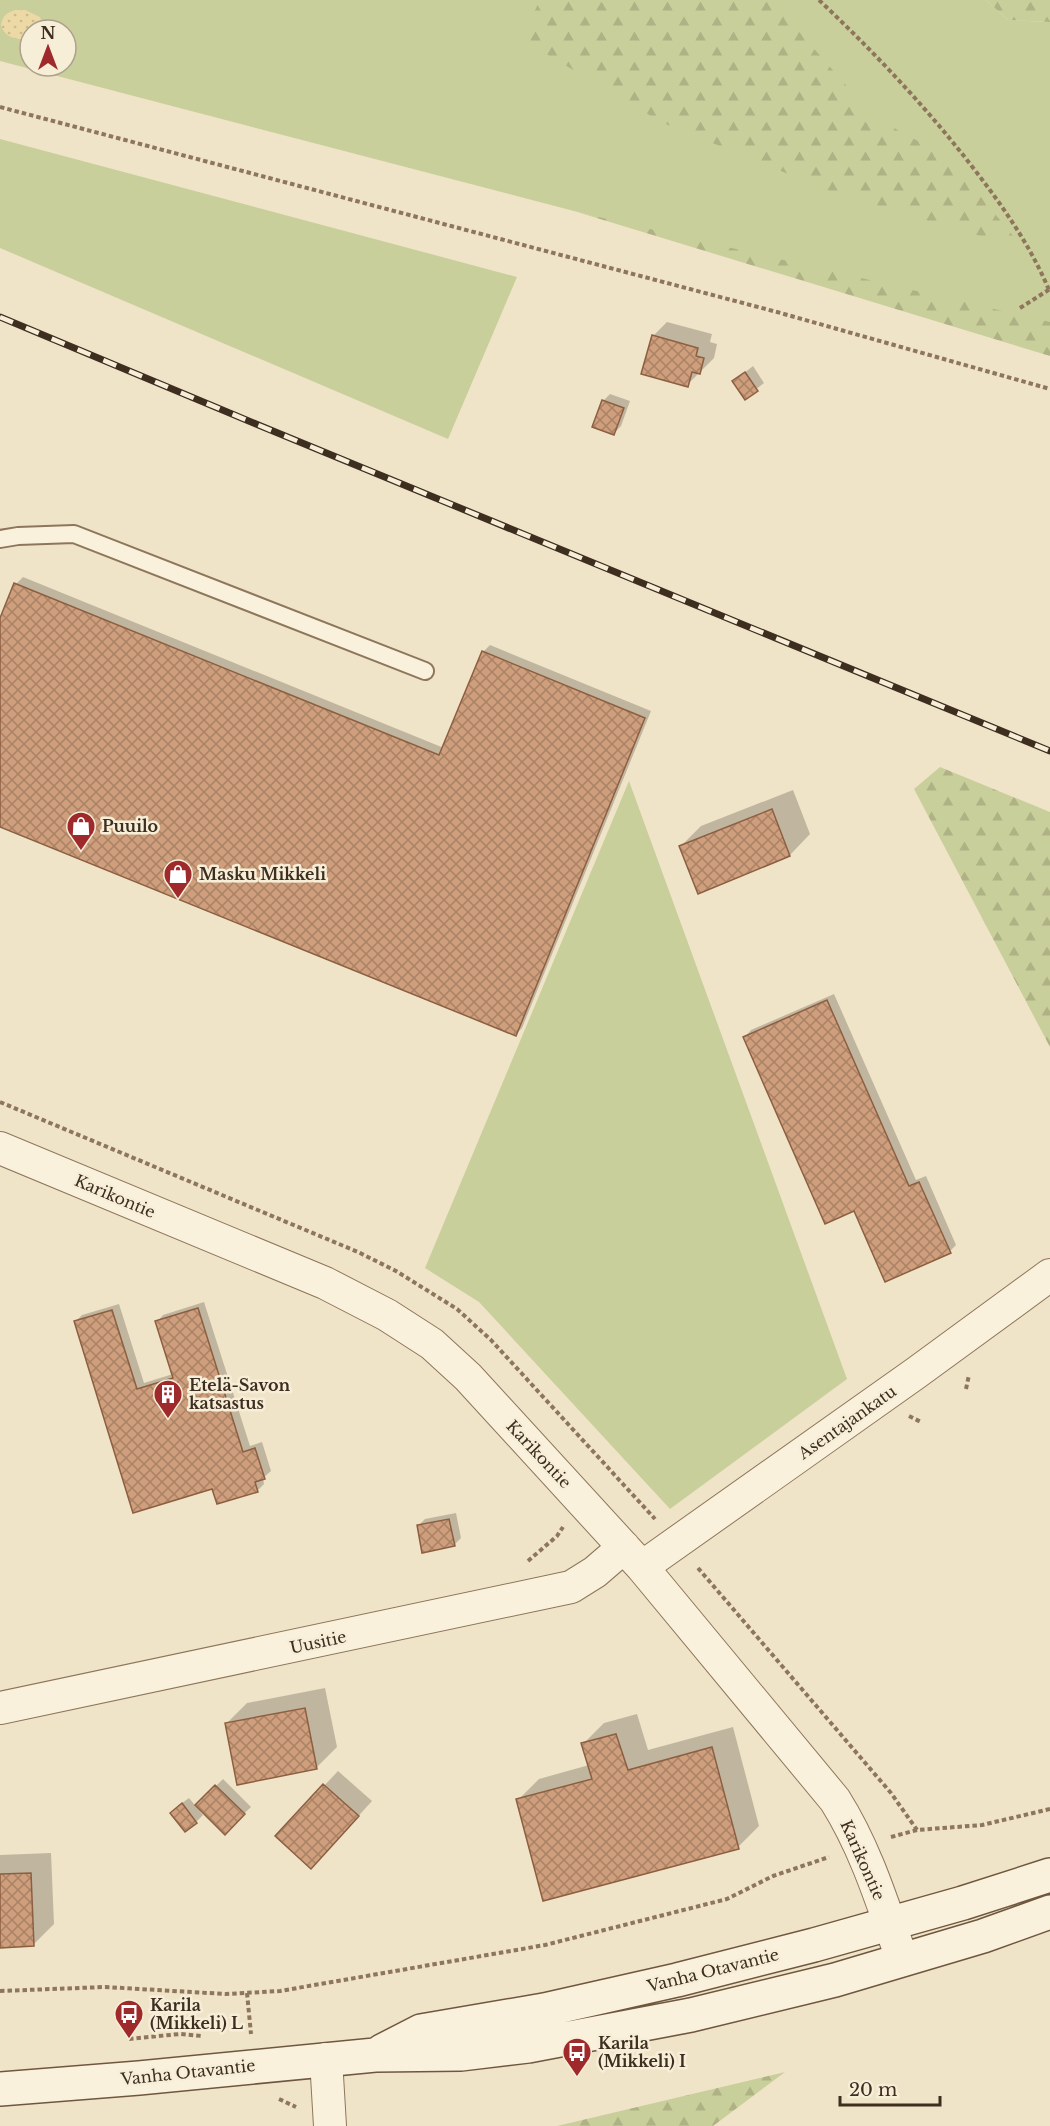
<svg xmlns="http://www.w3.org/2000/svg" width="1050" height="2126" font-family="'Libre Baskerville',serif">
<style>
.green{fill:#c9cf9b;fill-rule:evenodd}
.forest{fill:url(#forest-firs)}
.sand{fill:url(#sand-dots)}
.shadow{fill:#0003}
.building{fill:url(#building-cross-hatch);stroke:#8d5f41;stroke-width:1.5}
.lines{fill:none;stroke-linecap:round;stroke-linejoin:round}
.service-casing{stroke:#8d765c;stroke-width:20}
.minor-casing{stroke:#8d765c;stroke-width:34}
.secondary-casing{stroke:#6f573f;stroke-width:36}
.path{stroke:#8d765c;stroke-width:4;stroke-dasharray:4.5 3;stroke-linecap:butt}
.service{stroke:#faf1dc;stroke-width:16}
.minor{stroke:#faf1dc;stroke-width:32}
.secondary{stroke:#faf1dc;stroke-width:33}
.rail-casing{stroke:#3d2e20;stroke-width:7}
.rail{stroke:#f7eed8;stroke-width:4.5;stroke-dasharray:14;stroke-linecap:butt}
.labels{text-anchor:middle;stroke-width:5;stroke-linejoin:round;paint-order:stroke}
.poi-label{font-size:16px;font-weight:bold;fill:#3d2e20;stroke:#f7eed8;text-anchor:start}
.street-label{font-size:16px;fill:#3d2e20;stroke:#f7eed8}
</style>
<defs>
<pattern id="forest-firs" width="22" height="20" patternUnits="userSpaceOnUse" patternTransform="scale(1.5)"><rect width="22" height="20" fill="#c9cf9b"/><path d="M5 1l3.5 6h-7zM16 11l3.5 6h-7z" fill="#aeb285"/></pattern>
<pattern id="sand-dots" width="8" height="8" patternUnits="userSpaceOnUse" patternTransform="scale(1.5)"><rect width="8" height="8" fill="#ecd9a5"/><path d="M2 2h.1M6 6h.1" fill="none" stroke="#cbbb8e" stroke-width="1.8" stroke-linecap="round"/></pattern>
<pattern id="building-cross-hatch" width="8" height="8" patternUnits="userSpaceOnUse" patternTransform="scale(1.5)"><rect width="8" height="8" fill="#cf9f7d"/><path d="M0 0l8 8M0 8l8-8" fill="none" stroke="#a98266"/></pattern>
</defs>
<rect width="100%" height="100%" fill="#f0e4c8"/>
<!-- green -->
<path class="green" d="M 0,0 L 986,0 L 1008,20 L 1050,22 L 1050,328 L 895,295 L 0,61 ZM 30,30 L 66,30 L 66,66 L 30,66 Z
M 0,139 L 517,277 L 448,439 L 0,248 Z
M 629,781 L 847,1379 L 670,1509 L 479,1302 L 425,1268 Z"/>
<!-- forest -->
<path class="forest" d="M 540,0 L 764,0 L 787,18 L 874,117 L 949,158 L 1022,247 L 958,230 L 830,191 L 661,122 L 521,39 Z
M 986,0 L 1050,0 L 1050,22 L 1008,20 Z
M 577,212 L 1050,322 L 1050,356 Z
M 940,767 L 1050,812 L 1050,1047 L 914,789 Z
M 785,2072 L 713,2126 L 557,2126 Z"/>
<!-- sand -->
<path class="sand" d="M 16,10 L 25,10 L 40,17 L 45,30 L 30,30 L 30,40 C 18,39 6,39 1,26 C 2,16 7,12 16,10 Z"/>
<!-- shadow -->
<path class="shadow" d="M 667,322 L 712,334 L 710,342 L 717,344 L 714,358 L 687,385 L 653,336 Z
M 753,366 L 764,383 L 745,398 L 734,381 Z
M 610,394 L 630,401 L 621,426 L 614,433 L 603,401 Z
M 23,577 L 444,748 L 483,652 L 490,645 L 651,711 L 522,1028 L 515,1035 L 0,826 L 0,622 L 16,584 Z
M 793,790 L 810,834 L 790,855 L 680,847 L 701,826 Z
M 834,994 L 916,1180 L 926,1176 L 956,1245 L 950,1251 L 745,1037 L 751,1030 Z
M 204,1302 L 250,1446 L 262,1442 L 271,1471 L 263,1478 L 264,1484 L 257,1491 L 213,1487 L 75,1322 L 82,1315 L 119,1304 L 144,1383 L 173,1374 L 157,1322 L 163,1315 Z
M 456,1513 L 461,1538 L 454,1545 L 418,1526 L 425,1519 Z
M 325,1688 L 337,1747 L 316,1768 L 226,1724 L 247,1703 Z
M 637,1714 L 648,1750 L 733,1727 L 759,1826 L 738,1847 L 518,1800 L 539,1779 L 589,1765 L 583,1744 L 604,1723 Z
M 338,1771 L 372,1801 L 325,1853 L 277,1836 Z
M 223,1779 L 251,1807 L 225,1832 L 197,1805 Z
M 189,1798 L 203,1815 L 196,1822 L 178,1806 Z
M 51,1853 L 54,1924 L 33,1945 L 0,1946 L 0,1855 Z"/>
<!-- building -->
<path class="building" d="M 652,335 L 698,348 L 696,356 L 704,358 L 700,374 L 692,372 L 688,387 L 641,374 Z
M 745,372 L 758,391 L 745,400 L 732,381 Z
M 602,400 L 624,408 L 614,435 L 592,427 Z
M 14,583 L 439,755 L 482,651 L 645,718 L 516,1036 L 0,827 L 0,618 Z
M 772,809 L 790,856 L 698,894 L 679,846 Z
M 827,1000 L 909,1186 L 919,1182 L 951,1253 L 885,1282 L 854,1211 L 825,1224 L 743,1037 Z
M 198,1308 L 243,1452 L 255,1448 L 265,1479 L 255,1482 L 258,1492 L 217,1504 L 212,1489 L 133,1513 L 74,1321 L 112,1310 L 137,1389 L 173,1378 L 155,1321 Z
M 449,1519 L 455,1546 L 422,1553 L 417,1525 Z
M 305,1708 L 317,1769 L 237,1785 L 225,1723 Z
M 616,1734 L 628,1770 L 712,1747 L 739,1849 L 543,1901 L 516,1799 L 592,1779 L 581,1743 Z
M 323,1784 L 359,1816 L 311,1869 L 275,1836 Z
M 215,1785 L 245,1814 L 225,1835 L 195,1805 Z
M 182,1803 L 197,1823 L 185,1832 L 170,1813 Z
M 31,1873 L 34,1946 L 0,1948 L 0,1874 Z"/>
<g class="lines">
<!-- service casing -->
<g class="service-casing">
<path id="service" d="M 0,539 L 18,536 L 74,534 L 425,671"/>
</g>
<!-- minor casing -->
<g class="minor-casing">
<path id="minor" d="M 0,1148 L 325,1283 L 387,1315 L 432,1344 L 468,1377 L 642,1567 L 835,1800 C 866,1849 883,1905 902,1959
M 642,1567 L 916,1373 L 1050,1275
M 0,1708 L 571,1587 L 595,1572 L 624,1547
M 326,2059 L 330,2126"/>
</g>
<!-- secondary casing -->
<g class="secondary-casing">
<path id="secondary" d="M 382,2051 L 421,2031 L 544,2010 L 677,1980 L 814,1945 L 963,1903 L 1050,1875
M 0,2089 L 139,2078 L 375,2055 L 461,2054 L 528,2046 L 691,2015 L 835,1980 L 983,1936 L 1050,1912"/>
</g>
<!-- path -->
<path class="path" d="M 819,0 C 875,53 927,108 974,169 C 1004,208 1030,245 1049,290
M 0,107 L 777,312 L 1050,389
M 1020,308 L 1050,289
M 0,1102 L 358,1252 L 396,1271 L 457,1309 L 491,1340 L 655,1519
M 966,1389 L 969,1375
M 909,1416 L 921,1422
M 528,1561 L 557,1536 L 563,1527
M 698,1568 L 891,1793 L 917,1830
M 891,1837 L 917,1830 L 982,1825 L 1050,1809
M 0,1991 L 105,1987 L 226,1994 L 280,1991 L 545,1945 L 727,1899 L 773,1876 L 829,1857
M 247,1993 L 251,2034
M 129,2039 L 180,2034 L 202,2036
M 279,2099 L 296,2107"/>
<!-- service -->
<use href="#service" class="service"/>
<!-- minor -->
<use href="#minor" class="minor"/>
<!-- secondary -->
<use href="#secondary" class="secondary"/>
<!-- rail casing -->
<g class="rail-casing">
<path id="rail" d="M 0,317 L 256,424 L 1050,751"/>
</g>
<!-- rail -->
<use href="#rail" class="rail"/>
</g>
<!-- icons -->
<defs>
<g id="shop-pin" transform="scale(1.5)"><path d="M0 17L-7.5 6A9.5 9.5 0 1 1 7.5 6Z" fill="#9e2a2b" stroke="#f7eed8"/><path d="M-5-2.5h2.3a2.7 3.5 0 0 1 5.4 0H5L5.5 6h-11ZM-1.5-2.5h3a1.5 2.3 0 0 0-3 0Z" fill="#fff"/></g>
<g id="building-pin" transform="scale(1.5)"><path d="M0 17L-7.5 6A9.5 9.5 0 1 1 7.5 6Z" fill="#9e2a2b" stroke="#f7eed8"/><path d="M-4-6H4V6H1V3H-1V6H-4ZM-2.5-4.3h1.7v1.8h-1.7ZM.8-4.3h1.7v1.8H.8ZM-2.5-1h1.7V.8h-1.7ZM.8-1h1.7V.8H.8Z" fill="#fff"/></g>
<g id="bus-pin" transform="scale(1.5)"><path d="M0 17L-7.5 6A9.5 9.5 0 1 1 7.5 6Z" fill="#9e2a2b" stroke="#f7eed8"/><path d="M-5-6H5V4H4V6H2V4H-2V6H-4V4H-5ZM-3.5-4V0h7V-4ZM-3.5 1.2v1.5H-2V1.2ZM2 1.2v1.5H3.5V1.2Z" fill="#fff"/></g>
</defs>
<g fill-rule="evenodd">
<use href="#shop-pin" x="81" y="826"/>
<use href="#shop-pin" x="178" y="874"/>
<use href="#building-pin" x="168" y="1394"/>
<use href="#bus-pin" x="129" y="2014"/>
<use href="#bus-pin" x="577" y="2052"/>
</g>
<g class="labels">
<!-- poi labels -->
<g class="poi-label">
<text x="102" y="832">Puuilo</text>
<text x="199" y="880">Masku Mikkeli</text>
<text x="189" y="1391">Etelä-Savon<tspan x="189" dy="18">katsastus</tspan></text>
<text x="150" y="2011">Karila<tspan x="150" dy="18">(Mikkeli) L</tspan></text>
<text x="598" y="2049">Karila<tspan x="598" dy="18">(Mikkeli) I</tspan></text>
</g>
<!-- street labels -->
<g class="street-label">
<text transform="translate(115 1196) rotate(23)" y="6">Karikontie</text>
<text transform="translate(847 1422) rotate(-35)" y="6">Asentajankatu</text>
<text transform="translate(539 1454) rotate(47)" y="6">Karikontie</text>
<text transform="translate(318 1642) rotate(-12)" y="6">Uusitie</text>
<text transform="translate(863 1860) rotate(66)" y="6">Karikontie</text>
<text transform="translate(713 1970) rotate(-14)" y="6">Vanha Otavantie</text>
<text transform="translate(188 2072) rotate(-6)" y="6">Vanha Otavantie</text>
</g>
</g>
<!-- north arrow -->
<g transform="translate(48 48)"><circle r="28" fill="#f7eed8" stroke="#ada18e" stroke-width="1.5"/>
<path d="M0-4.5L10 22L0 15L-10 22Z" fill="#9e2a2b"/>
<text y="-9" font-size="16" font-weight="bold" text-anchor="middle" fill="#3d2e20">N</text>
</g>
<!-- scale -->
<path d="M840 2096v9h100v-9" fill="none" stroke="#3d2e20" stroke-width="3"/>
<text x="849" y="2096" font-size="18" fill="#3d2e20" stroke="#f7eed8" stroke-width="4.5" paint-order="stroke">20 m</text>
</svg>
